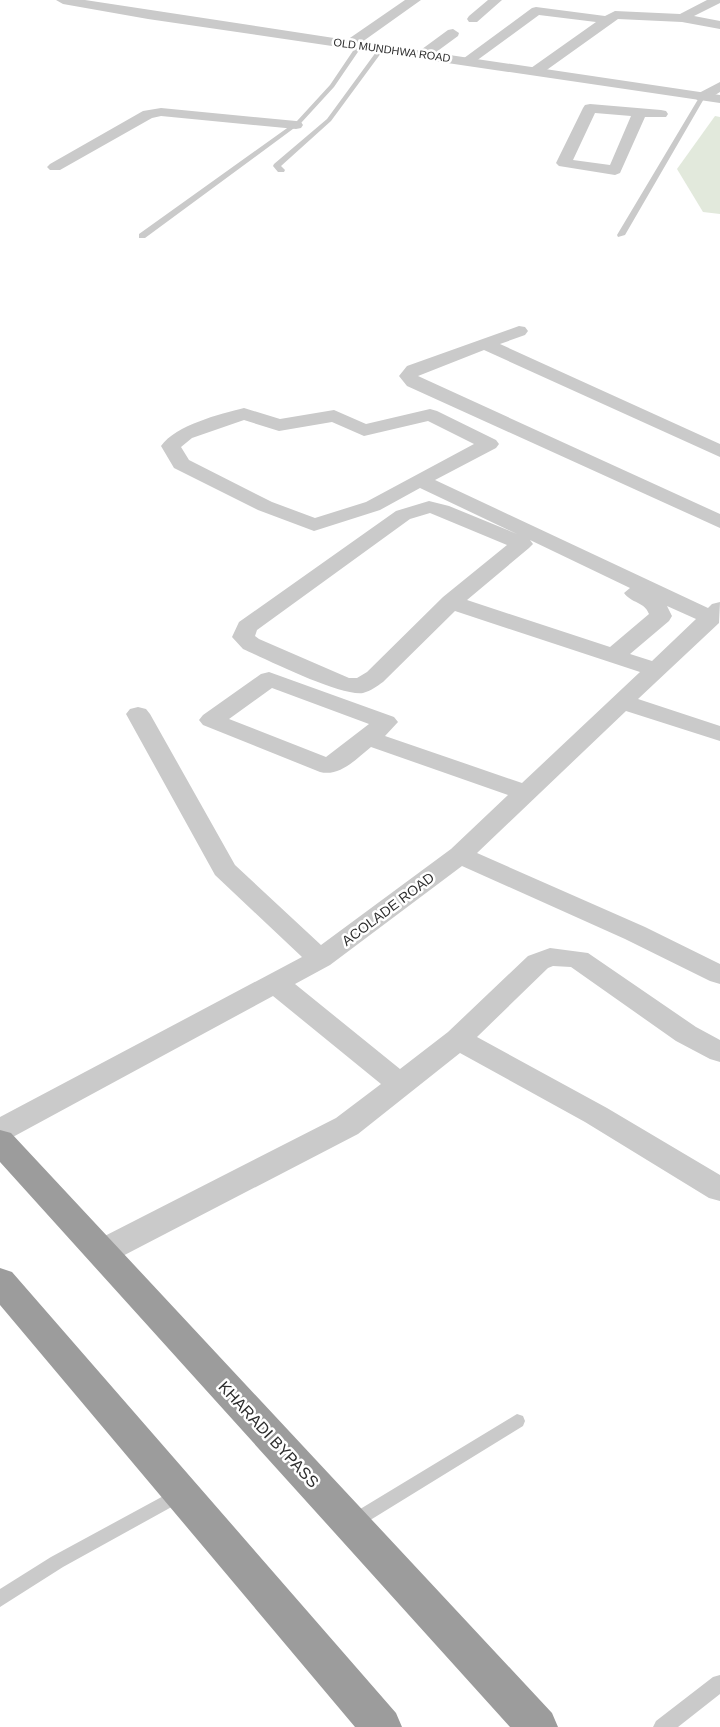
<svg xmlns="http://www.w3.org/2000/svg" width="720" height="1727" font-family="Arial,sans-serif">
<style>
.green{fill:#e2e9dc}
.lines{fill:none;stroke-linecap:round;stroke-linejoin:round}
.service{fill:#cacaca;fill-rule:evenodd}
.minor{fill:#cacaca;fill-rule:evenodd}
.tertiary{fill:#cacaca;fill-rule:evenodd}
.trunk{fill:#9c9c9c;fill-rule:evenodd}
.labels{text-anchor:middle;stroke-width:5;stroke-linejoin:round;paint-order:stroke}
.far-street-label{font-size:11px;fill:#2d2d2d;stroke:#fff}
.street-label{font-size:14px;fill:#2d2d2d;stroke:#fff}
.near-street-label{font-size:16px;fill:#2d2d2d;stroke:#fff}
</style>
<rect width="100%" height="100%" fill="#fff"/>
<!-- green -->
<path class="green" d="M 715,116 L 720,117 L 720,214 L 703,212 L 677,169 Z"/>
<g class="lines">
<!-- service -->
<path class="service" d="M 357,45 L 362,46 L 334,87 L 301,123 L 145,238 L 139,238 L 139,234 L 297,121 L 330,85 Z
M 379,48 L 384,49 L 331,121 L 281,166 L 285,170 L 284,172 L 278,172 L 273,166 L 274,164 L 327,119 Z
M 700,96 L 705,97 L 625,235 L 618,237 L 617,235 Z
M 517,1414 L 523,1416 L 525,1421 L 523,1426 L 359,1527 L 353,1529 L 347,1527 L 344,1522 L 347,1517 Z
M 180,1487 L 186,1489 L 189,1494 L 186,1499 L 63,1567 L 0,1607 L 0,1589 L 51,1557 Z
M 720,1675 L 720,1694 L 678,1727 L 653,1727 L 656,1721 L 713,1677 Z"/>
<!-- minor -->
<path class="minor" d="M 488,0 L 502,0 L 477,22 L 469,22 L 467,19 L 469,16 Z
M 707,0 L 720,0 L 720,3 L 694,16 L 720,21 L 720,29 L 682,22 L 618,19 L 541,74 L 536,75 L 529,71 L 531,68 L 596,22 L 539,15 L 472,64 L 462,64 L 460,61 L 532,8 L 536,7 L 605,16 L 615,11 L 680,14 Z
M 453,29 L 459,33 L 458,36 L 428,58 L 418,58 L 416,55 L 418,52 L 448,30 Z
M 720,82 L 720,92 L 707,100 L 697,100 L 695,97 L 697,94 Z
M 590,104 L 661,110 L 666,111 L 668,114 L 666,117 L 645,117 L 620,173 L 615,175 L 559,166 L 556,163 L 583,108 L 585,105 ZM 595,113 L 631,116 L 610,165 L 573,160 Z
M 161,108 L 296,121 L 301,122 L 303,125 L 301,128 L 296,129 L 161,116 L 152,118 L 60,170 L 50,170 L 47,167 L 50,164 L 143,111 Z
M 519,326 L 525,327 L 528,331 L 525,335 L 500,344 L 720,444 L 720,457 L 484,350 L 418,376 L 720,514 L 720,528 L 407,386 L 399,376 L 407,366 Z
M 244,408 L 280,419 L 334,410 L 366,424 L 430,409 L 437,411 L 496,440 L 499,444 L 496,448 L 435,480 L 708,608 L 712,604 L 720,602 L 719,623 L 638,699 L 720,726 L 720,741 L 626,711 L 477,853 L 645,927 L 720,964 L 720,984 L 710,981 L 625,939 L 462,866 L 330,965 L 295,984 L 400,1069 L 448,1032 L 528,956 L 550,948 L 588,953 L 696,1027 L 720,1040 L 720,1062 L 710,1059 L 676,1041 L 571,967 L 553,966 L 548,968 L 477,1037 L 607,1108 L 720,1175 L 720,1201 L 709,1198 L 585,1122 L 460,1053 L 358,1134 L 113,1261 L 102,1264 L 91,1261 L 86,1252 L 91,1243 L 336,1118 L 381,1084 L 273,996 L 11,1138 L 0,1141 L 0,1117 L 302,957 L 215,875 L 126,714 L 130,709 L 138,707 L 146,709 L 150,714 L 235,865 L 321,945 L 451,849 L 508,795 L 371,747 C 356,759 340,777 320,772 L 203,725 L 199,720 L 203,715 L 261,674 L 269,672 L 394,717 L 398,722 L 385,736 L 522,783 L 640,672 L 455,611 L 383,682 C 377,686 371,691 363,693 C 339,696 268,660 243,649 L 232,637 L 239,622 L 396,511 L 429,501 L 449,506 L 517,534 L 420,488 L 380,510 L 314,531 L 258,510 L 174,468 L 161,446 C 176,425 220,414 244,408 ZM 244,420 L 279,431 L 332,422 L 364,436 L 428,421 L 474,444 L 366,502 L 315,518 L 272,502 L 189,460 L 181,447 L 192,438 ZM 430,513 L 507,545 L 443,597 L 367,672 L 357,678 L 349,678 L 259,639 L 255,636 L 257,630 L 410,519 ZM 530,540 L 630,588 L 624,593 C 631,603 645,602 649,614 L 610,647 L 467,600 L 529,548 L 533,544 ZM 667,606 L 696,619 L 652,661 L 630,654 L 669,621 L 672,616 ZM 272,688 L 369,724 L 326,757 L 229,719 Z"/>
<!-- tertiary -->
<path class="tertiary" d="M 56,0 L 85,0 L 347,40 L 405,0 L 421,0 L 362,42 L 720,95 L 720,103 L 148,19 L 63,4 Z"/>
<!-- trunk -->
<path class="trunk" d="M 0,1130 L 11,1133 L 552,1713 L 558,1727 L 510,1727 L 0,1162 Z
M 0,1268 L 12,1272 L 396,1713 L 402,1727 L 355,1727 L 0,1305 Z"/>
</g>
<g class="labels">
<!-- far-street labels -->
<g class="far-street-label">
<text transform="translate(392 50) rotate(8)" y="4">OLD MUNDHWA ROAD</text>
</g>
<!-- street labels -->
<g class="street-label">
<text transform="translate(388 909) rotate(-37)" y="5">ACOLADE ROAD</text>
</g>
<!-- near-street labels -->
<g class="near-street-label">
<text transform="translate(269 1434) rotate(47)" y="6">KHARADI BYPASS</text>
</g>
</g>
</svg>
